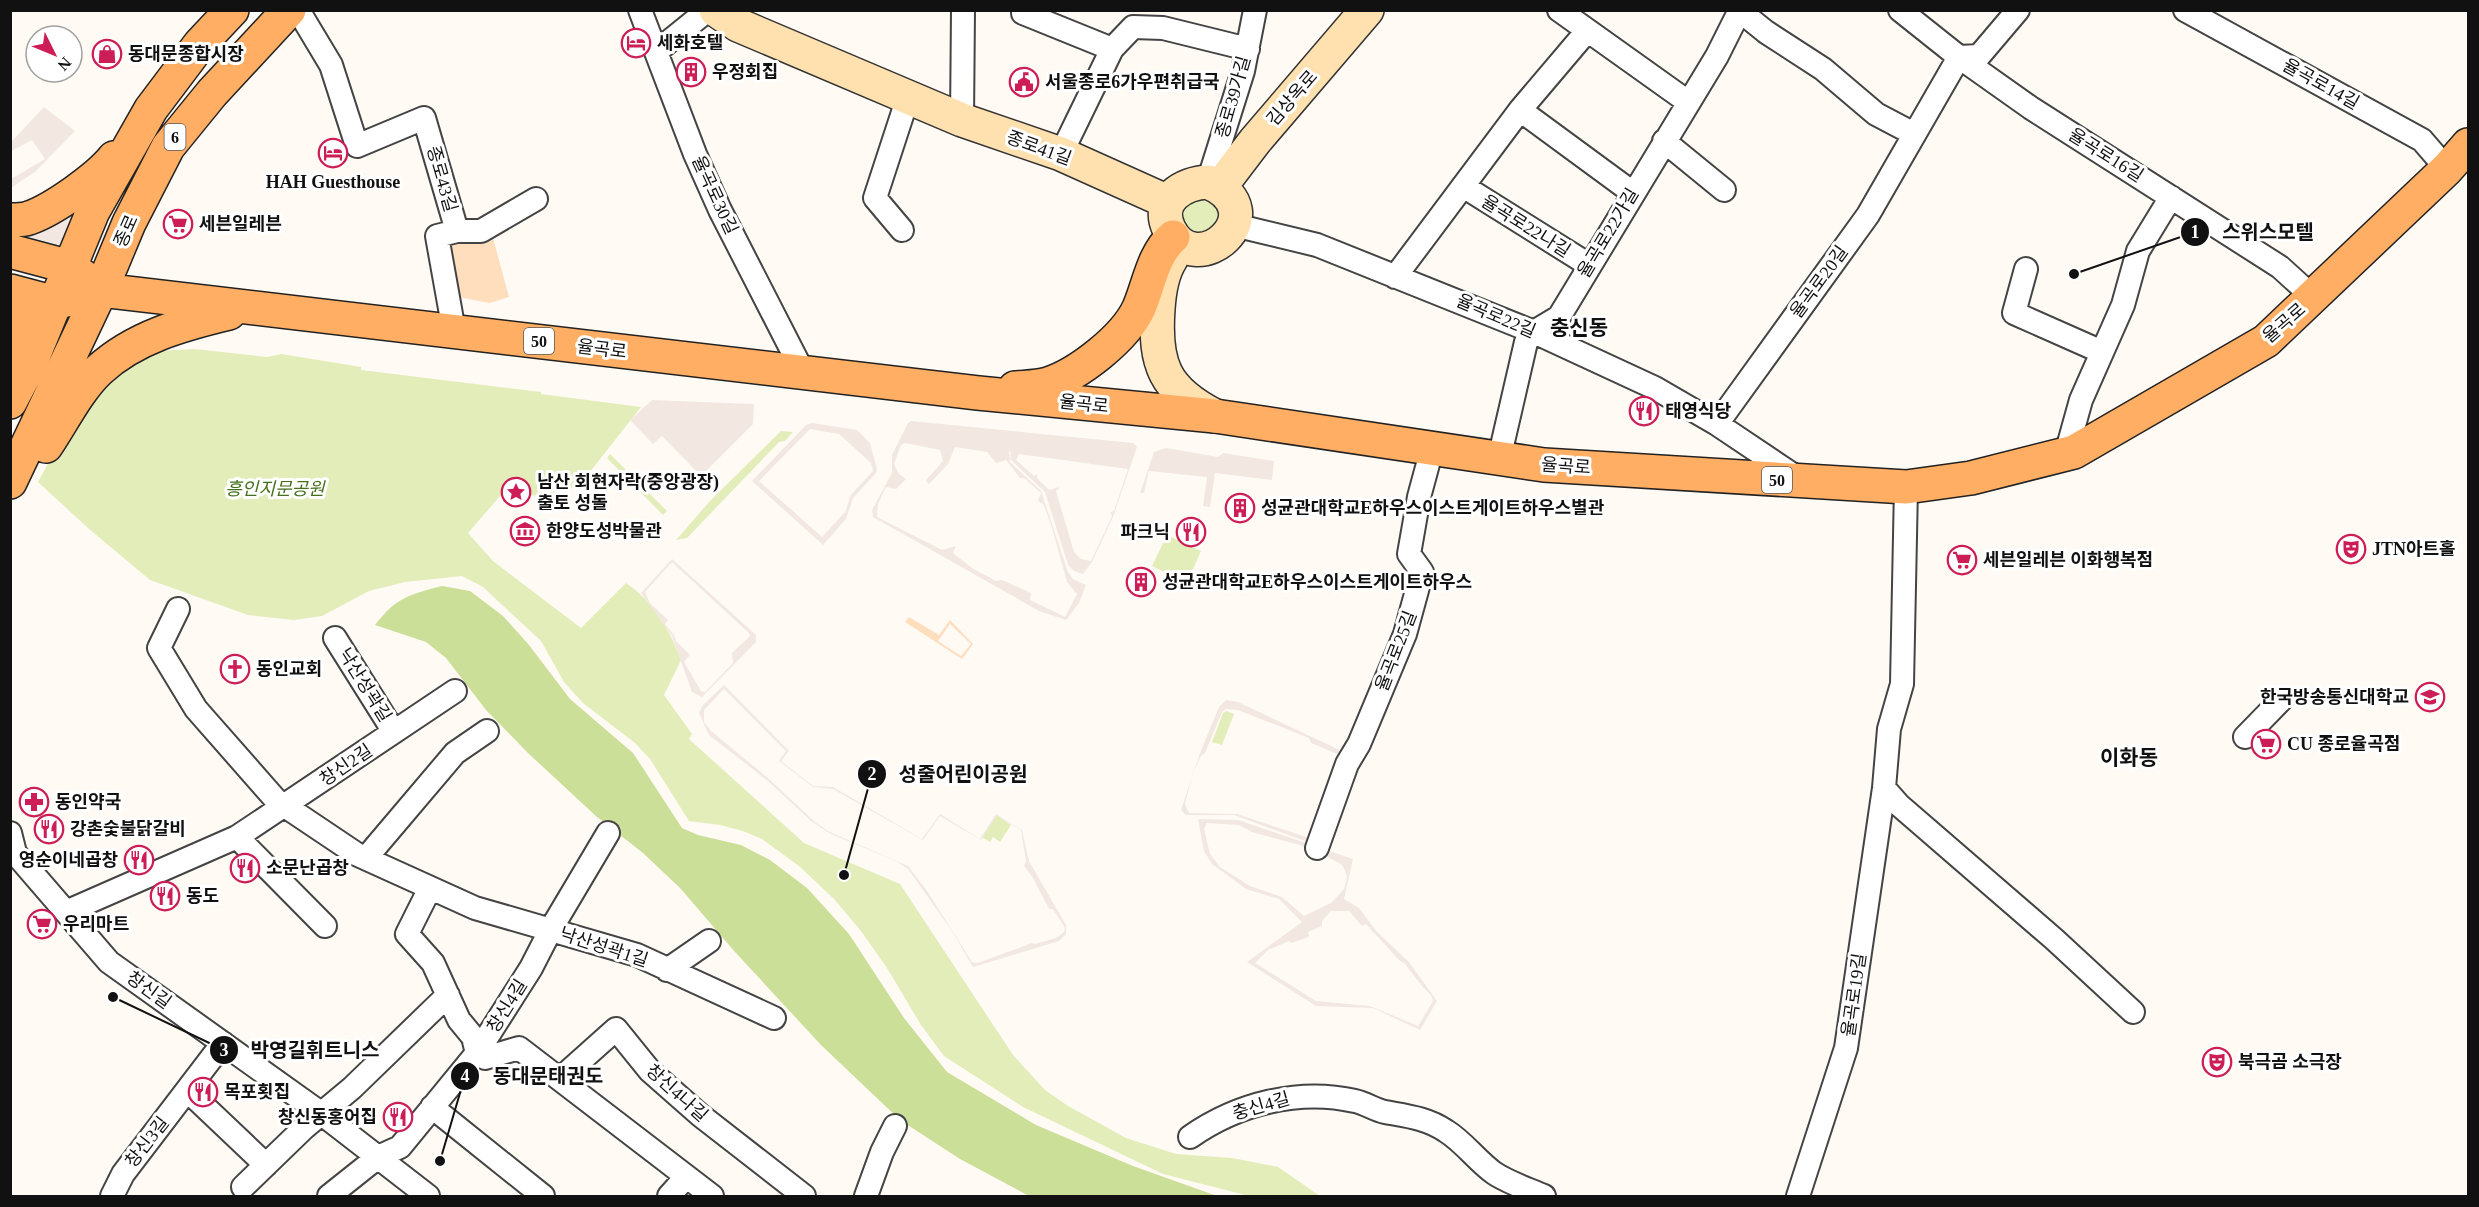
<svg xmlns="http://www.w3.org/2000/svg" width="2479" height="1207" font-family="'Times New Roman','Noto Sans KR',serif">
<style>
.green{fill:#e3edba}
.forest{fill:#ccdf98}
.sand{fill:#fedebd;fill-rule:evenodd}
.plaza{fill:#f2e8e1;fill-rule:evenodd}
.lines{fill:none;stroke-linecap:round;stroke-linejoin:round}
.street-casing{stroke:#444;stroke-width:26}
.secondary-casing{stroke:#333;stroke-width:36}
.primary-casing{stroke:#222;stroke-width:36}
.street{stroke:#fff;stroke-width:22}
.secondary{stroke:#ffe0af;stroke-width:33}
.primary{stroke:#ffae64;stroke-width:33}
.labels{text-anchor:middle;stroke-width:6;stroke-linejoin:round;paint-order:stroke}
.shield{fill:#fff;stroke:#585858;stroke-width:1.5}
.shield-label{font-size:16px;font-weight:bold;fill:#111}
.poi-label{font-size:18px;font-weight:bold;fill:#111;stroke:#fff;text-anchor:start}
.street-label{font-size:18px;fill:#111;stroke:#fff}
.park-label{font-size:18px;font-style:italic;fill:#446f1b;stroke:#fff}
.quarter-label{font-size:21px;font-weight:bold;fill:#111;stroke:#fff}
.leader{fill:none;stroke:#111;stroke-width:2}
.callout-dot{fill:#111;stroke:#fff;stroke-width:2}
.mark-label{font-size:18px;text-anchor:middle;font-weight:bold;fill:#fff}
.callout-label{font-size:20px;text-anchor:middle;font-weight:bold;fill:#111;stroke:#fff;stroke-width:6;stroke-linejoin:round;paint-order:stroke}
</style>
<rect width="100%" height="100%" fill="#fffaf4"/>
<!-- green -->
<path class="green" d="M1183 215a18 18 0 1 1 36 0a18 18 0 1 1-36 0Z
M 195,349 L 267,357 L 281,354 L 361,367 L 361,370 L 541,392 L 541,394 L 641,407 L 582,482 C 560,500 527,494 500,496 L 468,533 L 493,561 L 581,628 L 626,583 C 653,601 670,630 681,660 L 664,695 L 692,734 L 689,739 L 804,843 L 900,884 L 1013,1055 L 1045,1090 L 1068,1106 L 1126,1138 L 1176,1154 L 1232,1158 L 1278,1167 L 1320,1196 L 1249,1196 L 1163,1174 L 1023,1107 L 944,1056 L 921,1025 L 887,968 L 861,931 L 834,899 L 799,866 L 762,839 L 743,831 L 720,825 L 689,821 L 650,759 L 635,743 L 583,703 L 564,682 L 541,641 L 483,587 L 462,576 L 405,582 L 369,591 L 322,616 L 294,620 L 248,615 L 150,580 L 89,529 L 38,482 L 56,449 L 99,381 L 156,351 Z
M 781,431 L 793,432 L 785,441 L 779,442 L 687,538 L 676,540 L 710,501 Z
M 610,454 L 667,511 L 663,515 L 607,458 Z
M 1167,535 L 1201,551 L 1187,583 L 1152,566 Z
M 1226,711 L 1234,714 L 1222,745 L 1212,742 L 1223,713 Z
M 997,815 L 1011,825 L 1000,842 L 993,837 L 990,842 L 982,837 Z"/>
<!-- forest -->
<path class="forest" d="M 442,586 L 470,591 L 503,616 L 529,645 L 570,699 L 633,753 L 682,828 L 698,835 L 741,845 L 770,860 L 807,888 L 849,934 L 904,1018 L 947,1072 L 1036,1125 L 1133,1166 L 1217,1196 L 1029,1196 L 960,1159 L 900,1120 L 821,1045 L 735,952 L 681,889 L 643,853 L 597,817 L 529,754 L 486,710 L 446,658 L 426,642 L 375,625 C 397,597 408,595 442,586 Z"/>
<!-- sand -->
<path class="sand" d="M 479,235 L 493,238 L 509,297 L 490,303 L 453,296 L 443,239 Z
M 909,617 L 939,635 L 950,620 L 973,644 L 962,659 L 905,622 ZM 950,624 L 971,644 L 961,656 L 938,641 Z"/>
<!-- plaza -->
<path class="plaza" d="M 44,107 L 75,131 L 36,171 L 11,188 L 11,179 L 45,159 L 32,140 L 10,152 L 11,142 Z
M 84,190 L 67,243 L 60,245 L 28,237 L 27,234 Z
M 652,400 L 754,404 L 753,424 L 701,476 L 662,436 L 653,444 L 630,420 Z
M 911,421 L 1133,443 L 1137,447 L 1113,517 L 1092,562 L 1083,574 L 1074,571 L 1068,565 L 1045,492 L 1010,459 L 1011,452 L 1009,451 L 1010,462 L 1041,491 L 1068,572 L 1073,579 L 1086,585 L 1079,603 L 1066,620 L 1039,611 L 873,517 L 872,510 L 892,473 L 892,455 L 908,423 ZM 905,443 L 940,450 L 943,461 L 927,479 L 926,481 L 929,484 L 948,464 L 955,447 L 987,452 L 996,463 L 1006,460 L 1020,478 L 1024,478 L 1041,493 L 1038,501 L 1044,505 L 1052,528 L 1067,582 L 1077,594 L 1065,617 L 1030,600 L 1031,593 L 1002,580 L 996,581 L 972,568 L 953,553 L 956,546 L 942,550 L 877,517 L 878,504 L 886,487 L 896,489 L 906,479 L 899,474 L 894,464 L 901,445 ZM 1019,454 L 1128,469 L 1114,511 L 1110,512 L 1112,516 L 1091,561 L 1081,559 L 1074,552 L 1056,491 L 1060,487 L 1049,490 L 1037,478 L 1037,474 L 1034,476 L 1016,460 Z
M 812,423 L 857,430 L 870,443 L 877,469 L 876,473 L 853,498 L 846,519 L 823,545 L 752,481 L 806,425 ZM 810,429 L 839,434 L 871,463 L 873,471 L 850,496 L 846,511 L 822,537 L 759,481 Z
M 1166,448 L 1218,457 L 1223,453 L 1274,461 L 1272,480 L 1215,473 L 1210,507 L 1203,506 L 1207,477 L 1149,471 L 1144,493 L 1140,493 L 1154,452 Z
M 672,559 L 756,635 L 756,642 L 702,697 L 692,692 L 672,636 L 641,593 ZM 672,562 L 749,633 L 750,636 L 732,653 L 733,663 L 705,692 L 701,691 L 684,662 L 690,655 L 676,641 L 674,635 L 665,624 L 668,620 L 650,603 L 645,592 Z
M 724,685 L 789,751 L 781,761 L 813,786 L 833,787 L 922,839 L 940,814 L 980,839 L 996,814 L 1022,830 L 1029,861 L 1066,925 L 1066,934 L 1059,941 L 973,967 L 952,931 L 908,869 L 896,861 L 829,833 L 811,821 L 768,781 L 709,735 L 699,713 L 703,705 ZM 724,689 L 786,751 L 779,761 L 813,787 L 833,789 L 923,840 L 940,816 L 981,840 L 997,815 L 1021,830 L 1026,861 L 1024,866 L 1033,878 L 1049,909 L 1053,909 L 1065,928 L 1064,932 L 1056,938 L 1035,944 L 1032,943 L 978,963 L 972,962 L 927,891 L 908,866 L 830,832 L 816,823 L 769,779 L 711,731 L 704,722 L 704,710 Z
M 1226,700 L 1238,702 L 1348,754 L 1317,841 L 1313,844 L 1234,815 L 1186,815 L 1181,810 L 1200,753 L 1219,707 ZM 1226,709 L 1238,710 L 1309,738 L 1311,743 L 1342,756 L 1343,760 L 1328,797 L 1331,799 L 1315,840 L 1237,814 L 1189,813 L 1185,804 L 1193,773 L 1201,756 L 1205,753 L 1222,712 Z
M 1198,819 L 1238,820 L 1353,859 L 1344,899 L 1359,908 L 1377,932 L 1409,962 L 1437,1001 L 1420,1030 L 1373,1008 L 1316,1006 L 1247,962 L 1302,922 L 1279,899 L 1246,889 L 1212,864 L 1204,851 ZM 1207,823 L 1239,825 L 1252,832 L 1300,845 L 1328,857 L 1342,865 L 1345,870 L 1347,877 L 1344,889 L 1331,903 L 1304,916 L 1282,897 L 1250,886 L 1220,867 L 1210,854 L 1204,829 ZM 1331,911 L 1349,911 L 1362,926 L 1366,924 L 1399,960 L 1405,964 L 1422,986 L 1431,995 L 1433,1001 L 1418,1026 L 1370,1006 L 1316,1001 L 1255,963 L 1268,950 L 1289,941 L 1291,943 L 1309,937 L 1308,932 L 1322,926 L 1322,921 Z"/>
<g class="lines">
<!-- street casing -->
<g class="street-casing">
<path id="street" d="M 298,10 L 331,65 L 357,146 L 424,118 L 457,231 L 437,236 L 454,331
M 640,10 L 695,154 L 720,210 L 803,372
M 1023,10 L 1023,13 L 1112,49
M 1559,10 L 1688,102
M 1900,10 L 1959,57 L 2031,108 L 2280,267 L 2313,297
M 2185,10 L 2422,140 L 2447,169
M 1740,11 L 1766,32 L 1823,69 L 1876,114 L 1914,134
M 656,52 L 708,10
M 1520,110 L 1633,193
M 962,120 L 963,10
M 1664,141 L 1724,190
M 1061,154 L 1112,49 L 1133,27 L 1163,28 L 1248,49
M 1208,182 L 1243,71 L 1255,10
M 1463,186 L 1589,265
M 1234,225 L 1317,245 L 1534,332 L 1655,388 L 1717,424 L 1799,479
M 902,230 L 875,198 L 908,97
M 457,231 L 481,231 L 536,199
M 2026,269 L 2014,313 L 2102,352
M 1395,277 L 1520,110 L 1587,31
M 1717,424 L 1868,215 L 1959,57 L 1979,56 L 2018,10
M 2066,454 L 2081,400 L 2123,305 L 2138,251 L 2171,197
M 1499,459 L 1526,342 L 1534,332 L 1559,317 L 1717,56 L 1740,10
M 178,609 L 159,648 L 196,709 L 276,800 L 358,855 L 475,908 L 637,955 L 774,1018
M 335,638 L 394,732
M 2245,737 L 2282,699
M 1884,788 L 1899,805 L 2054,939 L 2133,1012
M 10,833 L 15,853 L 109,962 L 322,1114 L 428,1196
M 237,837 L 325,926
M 1317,848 L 1347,764 L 1359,744 L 1405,634 L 1422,572 L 1409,554 L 1419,497 L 1432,449
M 366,858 L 455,753 L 487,731
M 430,888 L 407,934 L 433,963 L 459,1020 L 473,1037 L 477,1053 L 485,1058 L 519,1048 L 712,1196
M 66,912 L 237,837 L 455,691
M 667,970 L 709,941
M 560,1079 L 616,1029 L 650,1071 L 700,1115 L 804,1196
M 188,1091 L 266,1165
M 432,1107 L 543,1196
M 1190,1137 C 1237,1104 1298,1088 1355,1101 C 1365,1103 1375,1110 1385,1112 C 1407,1116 1427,1118 1446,1131 C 1464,1142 1477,1161 1494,1173 C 1509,1183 1528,1189 1544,1196
M 243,1187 L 304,1128 L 352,1088 L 448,995
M 112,1196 L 123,1174 L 223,1043
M 329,1196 L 378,1157 L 400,1147 L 477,1053 L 531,968 L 551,929 L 608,833
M 669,1196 L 686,1177
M 866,1196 L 882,1152 L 895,1126
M 1798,1196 L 1846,1048 L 1884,788 L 1889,729 L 1902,684 L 1906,487"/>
</g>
<!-- secondary casing -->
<g class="secondary-casing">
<path id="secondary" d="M 716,10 L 738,25 L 962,120 L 1061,154 L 1168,202
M 1208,182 C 1278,212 1196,285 1169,229 C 1155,200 1183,183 1208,182 Z
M 1220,187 L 1255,141 L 1367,10
M 1171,259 C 1162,273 1159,293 1158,309 C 1154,364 1164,390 1215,416"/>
</g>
<!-- primary casing -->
<g class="primary-casing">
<path id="primary" d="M 10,220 C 16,220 24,220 29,218 C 53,210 99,177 114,158
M 10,251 L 70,267 L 88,280
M 10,291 L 55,303 L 101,290 L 978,393 L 1215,416 L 1544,465 L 1906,487 L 1971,478 L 2074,452 L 2266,341 L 2447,169 L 2468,145
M 10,312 C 28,328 29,345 25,367
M 1015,388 C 1026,387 1038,387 1048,384 C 1079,374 1125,338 1139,308 C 1149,285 1153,254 1173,237
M 10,402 L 30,364 L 93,211 L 151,109 L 200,44 L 232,10
M 46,446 C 63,421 77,391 99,370 C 135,337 183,324 229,313
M 10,482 L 101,290 L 129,223 L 168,147 L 212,93 L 289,10"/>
</g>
<!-- street -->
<use href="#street" class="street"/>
<!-- secondary -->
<use href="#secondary" class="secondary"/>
<!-- primary -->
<use href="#primary" class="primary"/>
</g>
<!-- icons -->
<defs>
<g id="hotel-ring" transform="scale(1.5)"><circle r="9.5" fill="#fff" stroke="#cc1d56" stroke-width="1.5"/><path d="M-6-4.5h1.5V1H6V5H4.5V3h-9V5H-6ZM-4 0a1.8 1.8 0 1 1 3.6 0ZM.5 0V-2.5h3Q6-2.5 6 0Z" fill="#cc1d56"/></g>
<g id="shop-ring" transform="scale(1.5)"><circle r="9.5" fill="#fff" stroke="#cc1d56" stroke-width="1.5"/><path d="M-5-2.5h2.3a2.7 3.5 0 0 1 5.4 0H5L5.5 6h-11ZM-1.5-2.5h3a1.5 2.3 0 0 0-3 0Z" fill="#cc1d56"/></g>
<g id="building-ring" transform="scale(1.5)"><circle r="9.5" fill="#fff" stroke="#cc1d56" stroke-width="1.5"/><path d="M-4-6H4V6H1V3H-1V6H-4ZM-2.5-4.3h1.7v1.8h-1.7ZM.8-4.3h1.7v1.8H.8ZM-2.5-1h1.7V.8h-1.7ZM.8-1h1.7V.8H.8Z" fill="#cc1d56"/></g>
<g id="civic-ring" transform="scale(1.5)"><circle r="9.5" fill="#fff" stroke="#cc1d56" stroke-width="1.5"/><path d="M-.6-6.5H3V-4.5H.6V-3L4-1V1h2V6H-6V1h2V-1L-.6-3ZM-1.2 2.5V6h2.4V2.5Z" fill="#cc1d56"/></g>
<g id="supermarket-ring" transform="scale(1.5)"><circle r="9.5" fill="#fff" stroke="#cc1d56" stroke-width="1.5"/><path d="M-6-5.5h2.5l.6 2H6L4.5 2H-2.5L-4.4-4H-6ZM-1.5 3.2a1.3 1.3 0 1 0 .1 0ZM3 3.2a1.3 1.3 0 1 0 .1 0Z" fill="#cc1d56"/></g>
<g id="restaurant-ring" transform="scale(1.5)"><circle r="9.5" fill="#fff" stroke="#cc1d56" stroke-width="1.5"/><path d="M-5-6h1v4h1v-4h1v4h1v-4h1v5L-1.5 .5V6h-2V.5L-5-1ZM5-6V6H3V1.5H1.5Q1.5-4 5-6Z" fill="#cc1d56"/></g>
<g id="sight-ring" transform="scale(1.5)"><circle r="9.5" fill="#fff" stroke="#cc1d56" stroke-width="1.5"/><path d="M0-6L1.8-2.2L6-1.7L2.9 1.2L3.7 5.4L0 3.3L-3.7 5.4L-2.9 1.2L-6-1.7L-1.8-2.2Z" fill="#cc1d56"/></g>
<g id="museum-ring" transform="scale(1.5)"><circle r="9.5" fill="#fff" stroke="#cc1d56" stroke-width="1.5"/><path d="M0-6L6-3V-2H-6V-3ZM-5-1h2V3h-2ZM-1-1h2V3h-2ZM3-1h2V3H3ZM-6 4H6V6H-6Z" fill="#cc1d56"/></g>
<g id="theatre-ring" transform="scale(1.5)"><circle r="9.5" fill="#fff" stroke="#cc1d56" stroke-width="1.5"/><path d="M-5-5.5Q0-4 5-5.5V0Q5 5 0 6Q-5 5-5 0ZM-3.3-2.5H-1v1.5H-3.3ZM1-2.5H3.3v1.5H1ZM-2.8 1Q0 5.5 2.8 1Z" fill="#cc1d56"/></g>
<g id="church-ring" transform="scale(1.5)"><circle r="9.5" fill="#fff" stroke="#cc1d56" stroke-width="1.5"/><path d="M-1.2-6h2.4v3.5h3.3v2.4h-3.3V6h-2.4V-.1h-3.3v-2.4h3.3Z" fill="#cc1d56"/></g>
<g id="university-ring" transform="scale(1.5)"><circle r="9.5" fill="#fff" stroke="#cc1d56" stroke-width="1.5"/><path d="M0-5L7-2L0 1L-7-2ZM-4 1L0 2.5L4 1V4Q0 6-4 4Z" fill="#cc1d56"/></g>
<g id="pharmacy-ring" transform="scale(1.5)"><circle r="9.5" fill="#fff" stroke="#cc1d56" stroke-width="1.5"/><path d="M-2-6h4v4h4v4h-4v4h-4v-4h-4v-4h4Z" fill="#cc1d56"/></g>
</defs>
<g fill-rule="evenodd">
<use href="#hotel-ring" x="636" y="43"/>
<use href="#shop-ring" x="107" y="54"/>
<use href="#building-ring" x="691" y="72"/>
<use href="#civic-ring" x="1024" y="82"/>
<use href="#hotel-ring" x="333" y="153"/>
<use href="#supermarket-ring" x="178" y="224"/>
<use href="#restaurant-ring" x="1644" y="411"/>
<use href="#sight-ring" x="516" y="492"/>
<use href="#building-ring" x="1240" y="508"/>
<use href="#museum-ring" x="525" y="531"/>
<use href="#restaurant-ring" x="1191" y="532"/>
<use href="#theatre-ring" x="2351" y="549"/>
<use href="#supermarket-ring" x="1962" y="560"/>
<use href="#building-ring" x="1141" y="582"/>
<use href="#church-ring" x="235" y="669"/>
<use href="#university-ring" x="2430" y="697"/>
<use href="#supermarket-ring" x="2266" y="744"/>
<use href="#pharmacy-ring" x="34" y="802"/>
<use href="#restaurant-ring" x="49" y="829"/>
<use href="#restaurant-ring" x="139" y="860"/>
<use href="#restaurant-ring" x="245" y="868"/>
<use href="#restaurant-ring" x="165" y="896"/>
<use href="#supermarket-ring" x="42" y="924"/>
<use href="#theatre-ring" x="2217" y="1062"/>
<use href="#restaurant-ring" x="203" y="1092"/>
<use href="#restaurant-ring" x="398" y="1117"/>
</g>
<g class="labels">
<!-- shield labels -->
<g class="shield">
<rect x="164.5" y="124" width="21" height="26" rx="4.5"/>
<rect x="524" y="328" width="30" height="26" rx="4.5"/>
<rect x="1762" y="467" width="30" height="26" rx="4.5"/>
</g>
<g class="shield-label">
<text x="175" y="143">6</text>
<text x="539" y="347">50</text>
<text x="1777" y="486">50</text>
</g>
<!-- poi labels -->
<g class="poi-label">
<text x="657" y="49">세화호텔</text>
<text x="128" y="60">동대문종합시장</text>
<text x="712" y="78">우정회집</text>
<text x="1045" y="88">서울종로6가우편취급국</text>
<text x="333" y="188" text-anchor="middle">HAH Guesthouse</text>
<text x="199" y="230">세븐일레븐</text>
<text x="1665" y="417">태영식당</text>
<text x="537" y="488">남산 회현자락(중앙광장)<tspan x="537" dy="21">출토 성돌</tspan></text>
<text x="1261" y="514">성균관대학교E하우스이스트게이트하우스별관</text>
<text x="546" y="537">한양도성박물관</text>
<text x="1170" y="538" text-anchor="end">파크닉</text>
<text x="2372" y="555">JTN아트홀</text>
<text x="1983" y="566">세븐일레븐 이화행복점</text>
<text x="1162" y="588">성균관대학교E하우스이스트게이트하우스</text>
<text x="256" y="675">동인교회</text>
<text x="2409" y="703" text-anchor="end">한국방송통신대학교</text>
<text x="2287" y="750">CU 종로율곡점</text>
<text x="55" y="808">동인약국</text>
<text x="70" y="835">강촌숯불닭갈비</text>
<text x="118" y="866" text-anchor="end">영순이네곱창</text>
<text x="266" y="874">소문난곱창</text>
<text x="186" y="902">동도</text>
<text x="63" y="930">우리마트</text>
<text x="2238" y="1068">북극곰 소극장</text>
<text x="224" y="1098">목포횟집</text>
<text x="377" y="1123" text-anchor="end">창신동홍어집</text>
</g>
<!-- street labels -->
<g class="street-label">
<text transform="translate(2321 84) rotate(29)" y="6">율곡로14길</text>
<text transform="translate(1233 97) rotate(-74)" y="6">종로39가길</text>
<text transform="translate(1292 98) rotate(-49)" y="6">김상옥로</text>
<text transform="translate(1039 148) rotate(20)" y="6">종로41길</text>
<text transform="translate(2106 155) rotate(32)" y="6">율곡로16길</text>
<text transform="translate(442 179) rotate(74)" y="6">종로43길</text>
<text transform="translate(715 195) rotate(65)" y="6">율곡로30길</text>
<text transform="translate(1526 226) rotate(32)" y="6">율곡로22나길</text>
<text transform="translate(126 231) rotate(-66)" y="6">종로</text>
<text transform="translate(1608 233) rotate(-59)" y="6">율곡로22가길</text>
<text transform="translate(1819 282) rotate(-54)" y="6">율곡로20길</text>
<text transform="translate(1496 316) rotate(23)" y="6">율곡로22길</text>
<text transform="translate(2284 323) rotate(-41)" y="6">율곡로</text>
<text transform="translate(602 349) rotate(7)" y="6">율곡로</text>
<text transform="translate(1084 404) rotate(6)" y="6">율곡로</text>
<text transform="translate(1566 466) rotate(4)" y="6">율곡로</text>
<text transform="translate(1396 651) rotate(-69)" y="6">율곡로25길</text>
<text transform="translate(365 685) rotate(58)" y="6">낙산성곽길</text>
<text transform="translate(346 765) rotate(-34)" y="6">창신2길</text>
<text transform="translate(604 947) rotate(18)" y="6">낙산성곽1길</text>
<text transform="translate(149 990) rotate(36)" y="6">창신길</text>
<text transform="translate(1854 995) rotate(-82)" y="6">율곡로19길</text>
<text transform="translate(507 1006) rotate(-58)" y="6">창신4길</text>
<text transform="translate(677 1093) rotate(42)" y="6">창신4나길</text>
<text transform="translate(1261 1106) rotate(-16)" y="6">충신4길</text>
<text transform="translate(147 1142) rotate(-52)" y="6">창신3길</text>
</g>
<!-- park labels -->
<g class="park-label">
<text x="275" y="495">흥인지문공원</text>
</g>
<!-- quarter labels -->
<g class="quarter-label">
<text x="1579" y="335">충신동</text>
<text x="2129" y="765">이화동</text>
</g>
</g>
<!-- callouts -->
<path class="leader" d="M2074 274L2195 232M844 875L872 774M113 997L224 1050M440 1161L465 1076"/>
<g class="callout-dot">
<circle cx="2074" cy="274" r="6"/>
<circle cx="844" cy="875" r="6"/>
<circle cx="113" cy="997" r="6"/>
<circle cx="440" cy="1161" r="6"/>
<circle cx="2195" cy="232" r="15"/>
<circle cx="872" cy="774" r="15"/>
<circle cx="224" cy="1050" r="15"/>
<circle cx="465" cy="1076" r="15"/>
</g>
<g class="mark-label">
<text x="2195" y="238">1</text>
<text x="872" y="780">2</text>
<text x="224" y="1056">3</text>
<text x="465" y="1082">4</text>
</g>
<g class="callout-label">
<text x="2268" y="239">스위스모텔</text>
<text x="963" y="781">성줄어린이공원</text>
<text x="315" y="1057">박영길휘트니스</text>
<text x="548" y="1083">동대문태권도</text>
</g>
<!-- border -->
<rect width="2479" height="1207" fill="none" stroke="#111111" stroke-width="24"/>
<!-- north arrow -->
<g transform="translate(54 54) rotate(133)"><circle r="28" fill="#ffffff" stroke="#a0a0a0" stroke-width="1.5"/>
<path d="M0-4.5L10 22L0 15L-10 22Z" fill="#cc1d56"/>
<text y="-9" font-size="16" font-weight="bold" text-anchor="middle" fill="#111111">N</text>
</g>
</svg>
